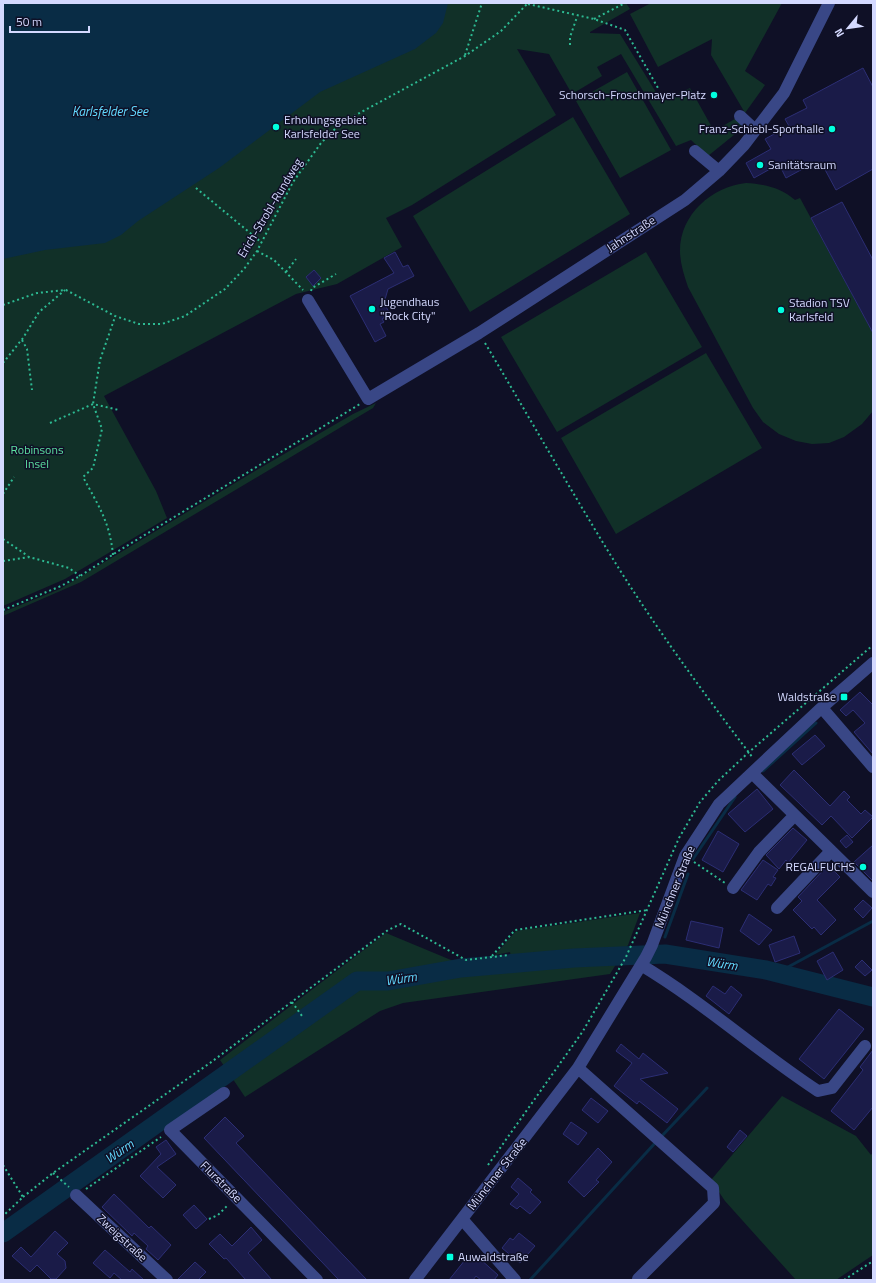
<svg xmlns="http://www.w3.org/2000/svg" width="876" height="1283" font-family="'Titillium Web',sans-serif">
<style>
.green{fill:#113028}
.water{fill:#092c45}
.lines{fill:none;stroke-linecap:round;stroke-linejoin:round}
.stream{stroke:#092c45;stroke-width:3}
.river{stroke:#092c45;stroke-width:19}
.building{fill:#1a1b48;stroke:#2c2e74}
.path{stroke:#2dba92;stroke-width:2;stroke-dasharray:2 3;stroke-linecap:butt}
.minor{stroke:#394786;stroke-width:12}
.poi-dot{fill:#00ffde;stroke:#0f1026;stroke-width:1.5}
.labels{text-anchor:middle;stroke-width:3;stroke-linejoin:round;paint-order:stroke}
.poi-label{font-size:12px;fill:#d4d9ff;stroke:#0f1026;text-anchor:start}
.street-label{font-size:12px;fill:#d4d9ff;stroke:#0f1026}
.park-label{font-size:12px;fill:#5de2a2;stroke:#0f1026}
.water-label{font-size:13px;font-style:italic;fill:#62daff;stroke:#0f1026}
</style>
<rect width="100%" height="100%" fill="#0f1026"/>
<!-- green -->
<path class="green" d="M 3,3 L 626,3 L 630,9 L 590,32 L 590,33 L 620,34 L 662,102 L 690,88 L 714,131 L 740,116 L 745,126 L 708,156 L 691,140 L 676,146 L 621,54 L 597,67 L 602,76 L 572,94 L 549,54 L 517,49 L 556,115 L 412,205 L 386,218 L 402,247 L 337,284 L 296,294 L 104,396 L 156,491 L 167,518 L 65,579 L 3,606 Z
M 651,3 L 782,3 L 745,71 L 765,85 L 745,113 L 711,55 L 712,39 L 658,67 L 630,14 Z
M 627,72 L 671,150 L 620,178 L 576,101 Z
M 573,117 L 630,214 L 470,312 L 413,216 Z
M 746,183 C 765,184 781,188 795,200 L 800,198 L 873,333 L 873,411 L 862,424 L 844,437 L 829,443 L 812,444 L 796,441 L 779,434 L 763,422 L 753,408 L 688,287 C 684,275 680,263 680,251 C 680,214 712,187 746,183 Z
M 646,252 L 702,347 L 557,432 L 501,337 Z
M 706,353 L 762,448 L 616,534 L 561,438 Z
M 376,403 L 373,408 L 81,582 L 3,616 L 3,612 L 60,589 L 255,471 L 353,414 Z
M 640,913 L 628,945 L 610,974 L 403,1003 L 380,1011 L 245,1097 L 220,1060 L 386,933 L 451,960 L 465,962 L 511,957 L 510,952 L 495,955 L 516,931 Z
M 782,1096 L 856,1136 L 871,1155 L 873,1152 L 873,1255 L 836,1280 L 796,1280 L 725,1201 L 711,1180 Z"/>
<!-- water -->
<path class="water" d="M 3,3 L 448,3 L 443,23 L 436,33 L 415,49 L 320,92 L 219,168 L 138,221 L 121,235 L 105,243 L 45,250 L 3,259 Z"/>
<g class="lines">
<!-- stream -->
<path class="stream" d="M 763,771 L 816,723
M 693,859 L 735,797
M 665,937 L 688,874
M 655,954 L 658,950
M 777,973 L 873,921
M 660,1138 L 707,1088
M 530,1280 L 656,1142"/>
<!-- river -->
<path class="river" d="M 3,1233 L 357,981 L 388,981 L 461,968 L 574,958 L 665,954 L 766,970 L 873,997"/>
</g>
<!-- building -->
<path class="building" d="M 863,68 L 873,87 L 873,169 L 836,190 L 822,164 L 813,169 L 810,165 L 786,178 L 779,164 L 754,178 L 746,163 L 771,149 L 765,139 L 789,126 L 785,119 L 807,108 L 803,100 Z
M 842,202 L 873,260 L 873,333 L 811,218 Z
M 395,252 L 403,267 L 408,265 L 414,276 L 388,289 L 384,303 L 390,314 L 382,319 L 384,322 L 380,324 L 386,336 L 375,342 L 350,296 L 394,273 L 384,258 Z
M 314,270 L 321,278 L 313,286 L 306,277 Z
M 860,692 L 873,705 L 873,754 L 854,732 L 865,723 L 853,710 L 846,716 L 840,710 Z
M 815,735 L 825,746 L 802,765 L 792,754 Z
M 794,770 L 830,806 L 844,791 L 850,797 L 847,800 L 861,814 L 865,810 L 873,817 L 852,838 L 831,816 L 822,825 L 780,785 Z
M 757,789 L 773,809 L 745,832 L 728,814 Z
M 793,828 L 807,840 L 788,863 L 786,860 L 779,869 L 766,855 Z
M 718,831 L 739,844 L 723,872 L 702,860 Z
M 847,835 L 853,842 L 846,848 L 840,841 Z
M 873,845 L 873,881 L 854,862 Z
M 763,860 L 778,870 L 773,877 L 776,878 L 771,886 L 768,884 L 757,900 L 741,890 Z
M 828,865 L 840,877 L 817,900 L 836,920 L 821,935 L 814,927 L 812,929 L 793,910 L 802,901 L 798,897 Z
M 863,900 L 872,908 L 863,918 L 854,909 Z
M 749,914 L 772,930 L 759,945 L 740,931 Z
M 691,921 L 723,928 L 719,948 L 686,940 Z
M 794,936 L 800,953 L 775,962 L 769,945 Z
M 833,952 L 843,970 L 827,980 L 817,961 Z
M 862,960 L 872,970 L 865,976 L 855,967 Z
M 713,986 L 725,994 L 731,986 L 742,995 L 729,1014 L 706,996 Z
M 839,1009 L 864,1029 L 824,1079 L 799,1059 Z
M 621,1044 L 639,1059 L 643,1053 L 668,1073 L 640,1079 L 678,1109 L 667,1123 L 639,1101 L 637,1104 L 614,1086 L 632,1063 L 616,1051 Z
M 873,1050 L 873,1107 L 854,1130 L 831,1111 L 863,1070 L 860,1067 Z
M 591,1098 L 608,1111 L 598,1123 L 582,1110 Z
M 225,1117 L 244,1136 L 236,1143 L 367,1280 L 339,1280 L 204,1138 Z
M 571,1122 L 587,1133 L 578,1145 L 563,1134 Z
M 740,1130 L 747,1136 L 733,1152 L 727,1147 Z
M 166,1140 L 176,1154 L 157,1167 L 176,1185 L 163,1198 L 140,1176 L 161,1154 L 156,1147 Z
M 598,1148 L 612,1162 L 596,1180 L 599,1182 L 584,1197 L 568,1182 Z
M 518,1178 L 532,1190 L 530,1192 L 541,1202 L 530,1214 L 520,1206 L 517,1209 L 510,1204 L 519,1194 L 511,1187 Z
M 114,1194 L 149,1228 L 151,1226 L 171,1245 L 158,1260 L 146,1249 L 148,1246 L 134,1233 L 132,1236 L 102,1207 Z
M 194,1205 L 207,1219 L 196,1229 L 183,1215 Z
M 251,1227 L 262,1240 L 248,1253 L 272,1280 L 246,1280 L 226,1258 L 224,1259 L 209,1244 L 220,1234 L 232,1246 Z
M 55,1231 L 68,1243 L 57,1254 L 65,1261 L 66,1268 L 56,1279 L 51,1279 L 37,1265 L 30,1272 L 12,1256 L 21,1247 L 31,1257 Z
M 519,1233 L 535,1246 L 520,1263 L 502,1248 L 510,1238 L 513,1240 Z
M 105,1250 L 130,1272 L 132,1269 L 144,1280 L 122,1280 L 114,1273 L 110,1278 L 93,1263 Z
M 469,1255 L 477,1262 L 480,1259 L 498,1275 L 494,1280 L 481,1280 L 476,1276 L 473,1280 L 449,1280 Z
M 195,1262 L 206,1272 L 198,1280 L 177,1280 Z"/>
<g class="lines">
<!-- path -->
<path class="path" d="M 528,4 L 594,19 L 625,30 L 658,88
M 594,19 L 625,3
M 570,45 L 570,37 L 577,17
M 465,55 L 482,3
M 196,188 L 261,242
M 257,251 L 274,260 L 303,290
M 286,272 L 296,259
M 311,291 L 312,288 L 336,274
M 3,305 L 37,293 L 66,290 L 115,316 L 139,324 L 162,324 L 185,316 L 225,289 L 244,269 L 257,251 L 293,182 L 321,143 L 341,123 L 465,56 L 501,31 L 528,3
M 22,340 L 27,349 L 32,390
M 485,343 C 526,412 566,482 608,551 C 652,623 702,691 753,758
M 3,363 L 23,338 L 39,312 L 65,290
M 50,423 L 93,404 L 119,410
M 3,494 L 14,477
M 3,539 L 28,556
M 113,555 C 110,522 98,505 83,477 L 93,468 L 102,429 L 93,404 L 100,360 L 115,317
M 3,561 L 29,557 L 69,568 L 80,576
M 3,610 L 61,586 L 80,576 L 120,550 L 360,404
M 694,862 L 725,883
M 492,956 L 515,930 L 648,910
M 292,1002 L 302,1016
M 3,1165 L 23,1197 L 3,1216
M 488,1165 L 583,1031 L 626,957 L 679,838 L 700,802 L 718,781 L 749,752 L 873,645
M 53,1173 L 69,1187
M 86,1189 L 161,1137
M 23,1197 L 53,1173 L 210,1063 L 388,930 L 401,924 L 466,960 L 509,955
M 209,1219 L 218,1215 L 227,1206
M 844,1280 L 873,1261"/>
<!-- minor -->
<path class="minor" d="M 740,116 L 755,130
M 695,151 L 719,171
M 308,300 L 368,399 L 479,333 L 685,200 L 719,171 L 744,145 L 784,93 L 829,3
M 822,708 L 873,767
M 752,773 L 873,892
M 733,888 L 759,852 L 794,816
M 777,908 L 831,851
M 641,965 C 703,1002 757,1051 818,1091 L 832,1088 L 865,1046
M 578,1068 L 713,1188 L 714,1203 L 638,1279
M 224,1093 L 170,1130 L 317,1280
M 76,1195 L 167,1280
M 462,1219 L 515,1280
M 415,1280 L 578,1068 L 646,957 L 652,945 L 685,856 L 719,804 L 819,710 L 873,663"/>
</g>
<!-- markers -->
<g class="poi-dot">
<circle cx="714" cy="95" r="4"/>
<circle cx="276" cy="127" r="4"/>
<circle cx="832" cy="129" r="4"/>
<circle cx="760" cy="165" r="4"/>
<circle cx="372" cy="309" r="4"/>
<circle cx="781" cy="310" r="4"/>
<rect x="840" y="693" width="8" height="8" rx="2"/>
<circle cx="863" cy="867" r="4"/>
<rect x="446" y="1253" width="8" height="8" rx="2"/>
</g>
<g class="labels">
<!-- poi labels -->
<g class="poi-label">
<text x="706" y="99" text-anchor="end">Schorsch-Froschmayer-Platz</text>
<text x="284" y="124">Erholungsgebiet<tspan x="284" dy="14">Karlsfelder See</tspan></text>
<text x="824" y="133" text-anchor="end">Franz-Schiebl-Sporthalle</text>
<text x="768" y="169">Sanitätsraum</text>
<text x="380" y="306">Jugendhaus<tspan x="380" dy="14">"Rock City"</tspan></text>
<text x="789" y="307">Stadion TSV<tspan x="789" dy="14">Karlsfeld</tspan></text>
<text x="836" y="701" text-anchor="end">Waldstraße</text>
<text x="855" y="871" text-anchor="end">REGALFUCHS</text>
<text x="458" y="1261">Auwaldstraße</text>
</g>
<!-- street labels -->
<g class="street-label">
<text transform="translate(270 208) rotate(-59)" y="4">Erich-Strobl-Rundweg</text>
<text transform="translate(631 234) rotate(-33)" y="4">Jahnstraße</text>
<text transform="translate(675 887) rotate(-68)" y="4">Münchner Straße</text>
<text transform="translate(497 1174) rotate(-52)" y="4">Münchner Straße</text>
<text transform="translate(221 1182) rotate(45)" y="4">Flurstraße</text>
<text transform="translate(122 1238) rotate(43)" y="4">Zweigstraße</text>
</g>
<!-- park labels -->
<g class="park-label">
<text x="37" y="454">Robinsons<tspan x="37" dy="14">Insel</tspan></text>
</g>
<!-- water labels -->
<g class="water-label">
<text x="110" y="116">Karlsfelder See</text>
<text transform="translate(722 963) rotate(9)" y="5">Würm</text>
<text transform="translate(401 978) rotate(-8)" y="5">Würm</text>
<text transform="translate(119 1151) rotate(-35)" y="5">Würm</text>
</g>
</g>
<!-- border -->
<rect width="876" height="1283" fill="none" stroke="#d4d9ff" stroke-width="8"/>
<!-- north arrow -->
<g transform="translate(848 28) rotate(241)" stroke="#0f1026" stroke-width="3" paint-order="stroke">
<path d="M0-3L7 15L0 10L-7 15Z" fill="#d4d9ff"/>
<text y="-6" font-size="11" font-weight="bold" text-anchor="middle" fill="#d4d9ff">N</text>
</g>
<!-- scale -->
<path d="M10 26v6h79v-6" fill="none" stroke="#d4d9ff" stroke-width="2"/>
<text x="16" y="26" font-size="12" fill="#d4d9ff" stroke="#0f1026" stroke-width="3" paint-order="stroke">50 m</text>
</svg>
